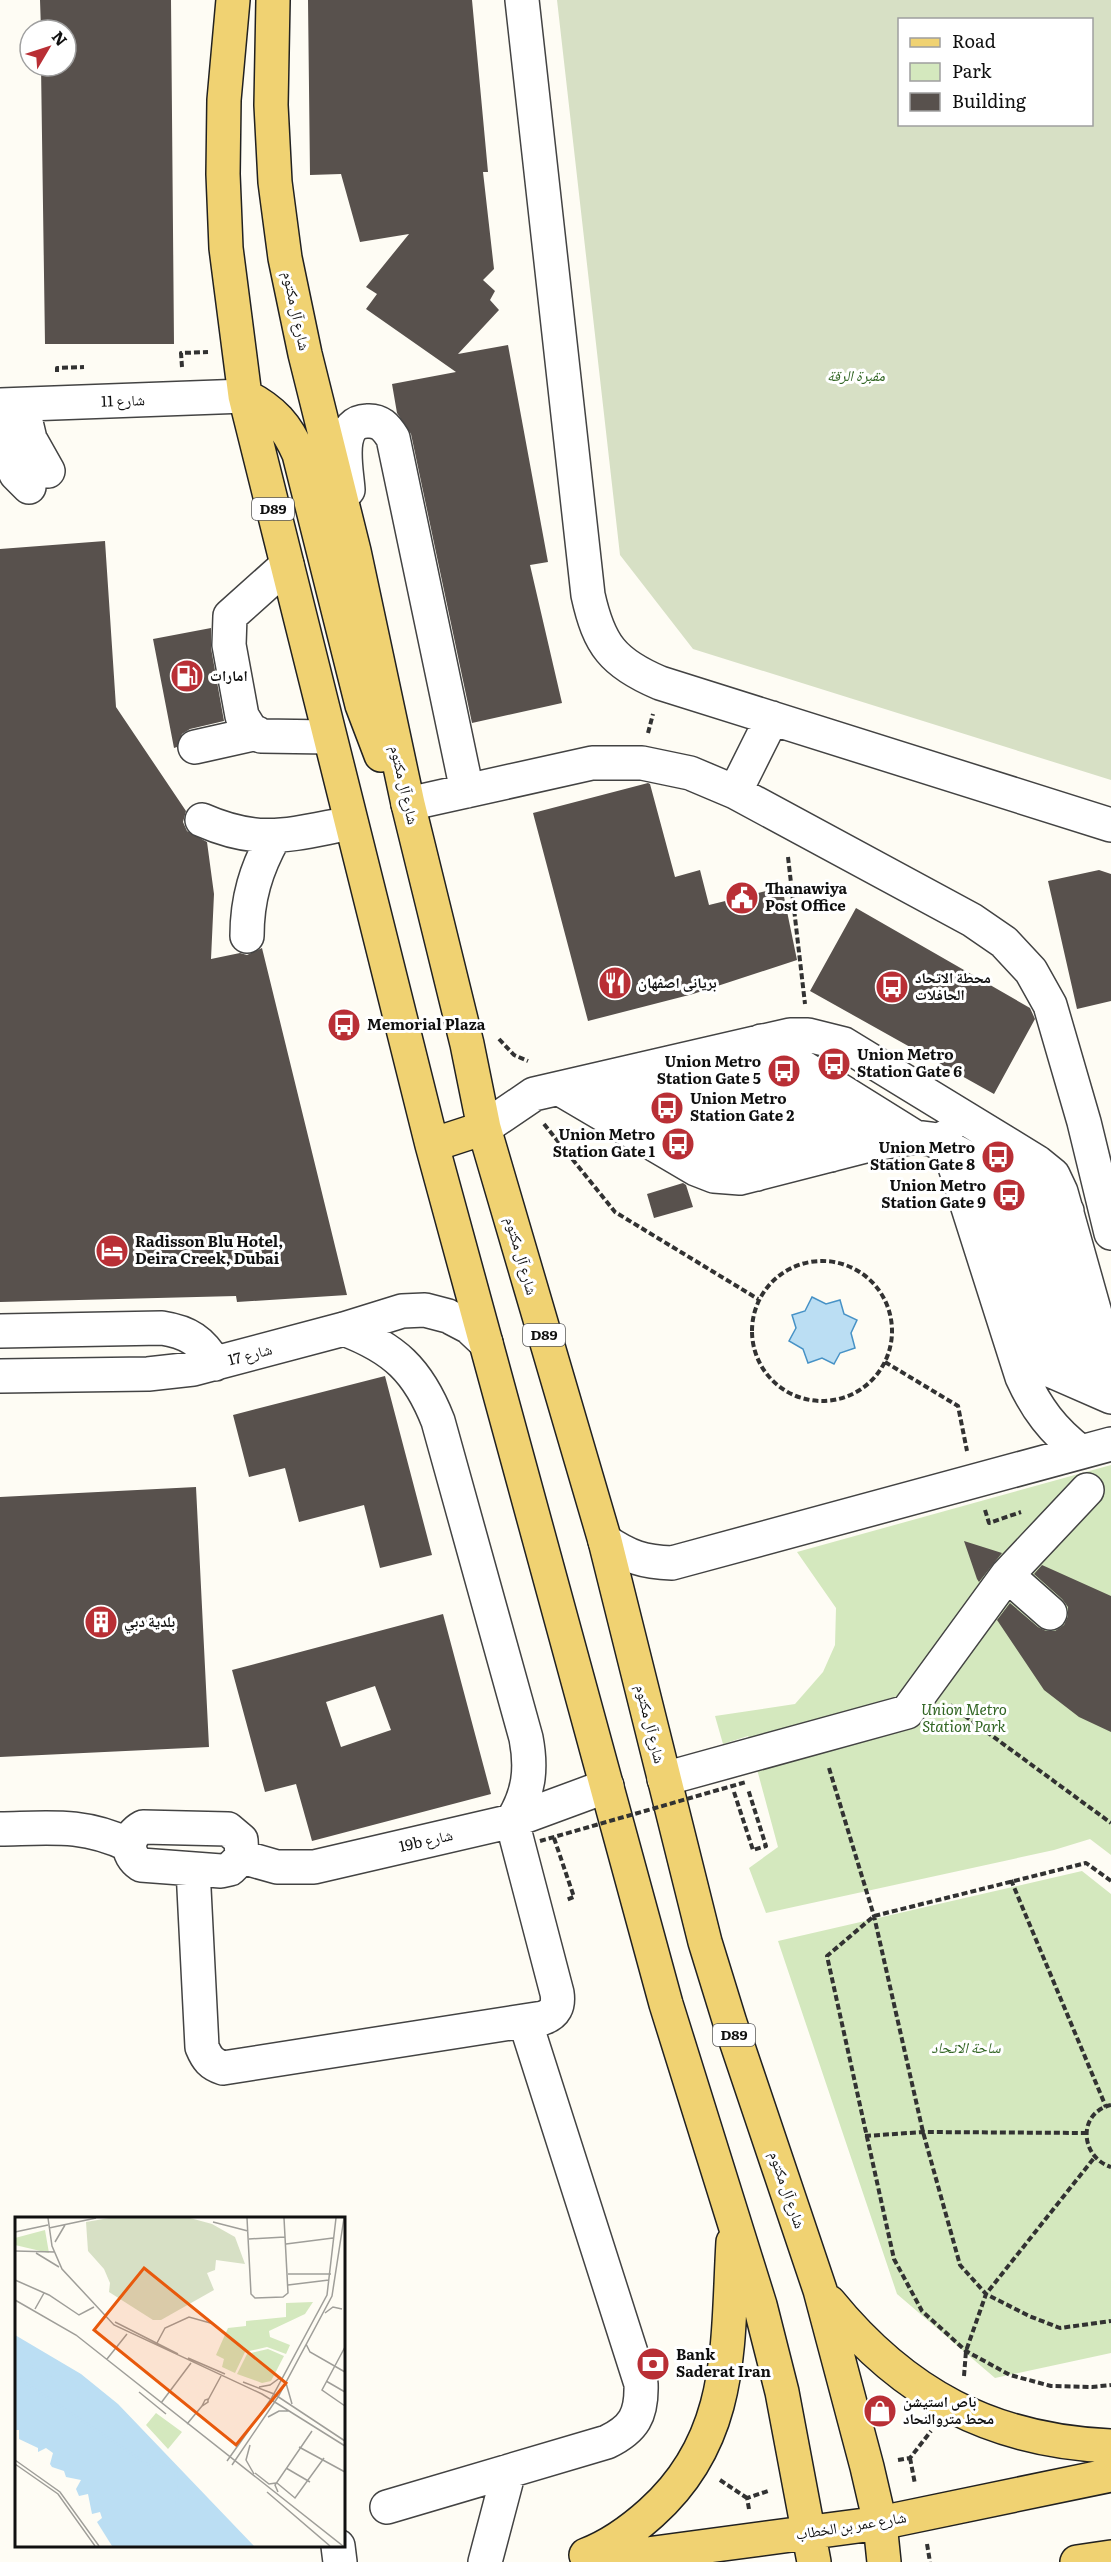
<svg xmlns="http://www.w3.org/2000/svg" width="1111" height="2562" font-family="Literata,'Noto Naskh Arabic',serif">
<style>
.green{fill:#d4e8be}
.cemetery{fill:#d7e0c5;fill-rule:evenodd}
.water{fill:#bbdef3;stroke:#4792c6;stroke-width:1.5}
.building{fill:#58514d;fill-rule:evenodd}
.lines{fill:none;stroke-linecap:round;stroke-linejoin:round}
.minor-casing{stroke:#434343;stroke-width:36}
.major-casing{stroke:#212121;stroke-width:36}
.path{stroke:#323232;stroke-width:4;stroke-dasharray:6 3;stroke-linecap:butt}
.minor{stroke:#fff;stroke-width:33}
.major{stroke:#f0d272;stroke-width:33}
.path-bridge{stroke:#323232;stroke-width:4;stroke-dasharray:6 3;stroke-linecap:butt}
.labels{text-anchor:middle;stroke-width:6;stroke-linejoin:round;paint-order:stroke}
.shield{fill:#fff;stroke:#585858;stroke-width:1.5}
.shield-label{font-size:14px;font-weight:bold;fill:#101010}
.street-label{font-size:15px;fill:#101010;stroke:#fff}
.park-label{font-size:15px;font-style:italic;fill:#316523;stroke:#fff}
.poi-label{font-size:15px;font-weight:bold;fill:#101010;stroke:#fff;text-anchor:start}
.inset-river{fill:none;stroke:#bbdef3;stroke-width:3}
.inset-road{fill:none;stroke:#9f9e99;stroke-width:1.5}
.view{fill:#e8590c;fill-opacity:0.15;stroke:#e8590c;stroke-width:3}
.inset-edge{fill:none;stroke:#101010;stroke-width:3}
</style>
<rect width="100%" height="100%" fill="#fefcf4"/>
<!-- green -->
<path class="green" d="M 1111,1465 L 1111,1855 L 1090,1839 L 1054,1850 L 766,1913 L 749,1868 L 778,1847 L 748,1736 L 723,1744 L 715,1716 L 795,1704 L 823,1672 L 835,1645 L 836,1608 L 797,1552 Z
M 1082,1871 L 1111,1894 L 1111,2353 L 995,2378 L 897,2294 L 778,1941 Z"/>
<!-- cemetery -->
<path class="cemetery" d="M 557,0 L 1111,0 L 1111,780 L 693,649 L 620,555 ZM 900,20 L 1092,20 L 1092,124 L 900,124 Z"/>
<!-- water -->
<path class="water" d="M 812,1297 L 826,1304 L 840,1300 L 844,1314 L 857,1320 L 851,1333 L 855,1348 L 840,1353 L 834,1364 L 822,1358 L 808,1363 L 803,1349 L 789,1341 L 796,1328 L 792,1315 L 805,1311 Z"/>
<!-- building -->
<path class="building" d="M 40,0 L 171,0 L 174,344 L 45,344 L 41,66 L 66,66 L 66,30 L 41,30 Z
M 308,0 L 472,0 L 488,172 L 483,172 L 494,269 L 483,280 L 495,291 L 490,300 L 499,310 L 458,354 L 508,345 L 548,562 L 530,565 L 562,703 L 472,723 L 411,434 L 397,413 L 392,384 L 456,372 L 366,309 L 377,294 L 366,287 L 409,234 L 360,242 L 341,174 L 310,175 Z
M 105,541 L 116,707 L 186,811 L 183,822 L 187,831 L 207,842 L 214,894 L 211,959 L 240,953 L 247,955 L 262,948 L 347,1295 L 237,1302 L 236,1296 L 0,1302 L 0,549 Z
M 211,628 L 211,648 L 224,721 L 190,729 L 182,734 L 177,747 L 174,748 L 153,639 Z
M 648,783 L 650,784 L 675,877 L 700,870 L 709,905 L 782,887 L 797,960 L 693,994 L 588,1021 L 533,813 Z
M 1099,870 L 1111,874 L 1111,1001 L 1077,1009 L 1048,881 Z
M 856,908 L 1030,1008 L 1035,1019 L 994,1094 L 810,991 Z
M 683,1183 L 686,1185 L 693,1207 L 654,1218 L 647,1194 Z
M 385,1376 L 432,1555 L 380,1568 L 364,1505 L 299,1522 L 285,1468 L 249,1477 L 233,1415 Z
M 196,1487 L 209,1747 L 0,1757 L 0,1497 Z
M 964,1541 L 1002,1553 L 979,1582 L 977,1579 Z
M 1042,1565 L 1111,1596 L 1111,1732 L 1079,1717 L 1044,1690 L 997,1620 L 1010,1603 L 1038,1627 L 1046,1631 L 1055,1631 L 1064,1625 L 1068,1616 L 1068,1607 L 1062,1599 L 1034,1574 Z
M 443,1614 L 491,1794 L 312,1841 L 296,1784 L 265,1792 L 232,1670 ZM 375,1686 L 391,1730 L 341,1747 L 326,1702 Z"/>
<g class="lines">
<!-- minor casing -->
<g class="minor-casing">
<path id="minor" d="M 522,0 L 588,595 C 599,645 613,663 660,683 L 1111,825
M 0,405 L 245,396
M 4,405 L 12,465 L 16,474 L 29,487
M 22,405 L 30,439 L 48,471
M 348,490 C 347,470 335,422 367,421 C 380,420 386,427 393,438 L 467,791
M 287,565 L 230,616 L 229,645 L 242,716 L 250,729 L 261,736 L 329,737
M 195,747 L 257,733
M 735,792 L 772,718
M 408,804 L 592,763 L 642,763 L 690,773 L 735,792 L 972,920 L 1004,942 L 1031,971 L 1050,1005 L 1084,1122 L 1111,1233
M 202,820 C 261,846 291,834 351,823
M 247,936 C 247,899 256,869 274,837
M 761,1041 L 915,1137
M 718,1052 L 869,1145
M 676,1062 L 831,1155
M 635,1072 L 790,1165
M 599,1080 L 757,1174
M 560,1089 L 696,1169 L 714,1176 L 740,1178 L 869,1145 L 915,1137 L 931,1139 L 949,1148 L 1022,1377 C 1036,1408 1053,1431 1081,1452
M 484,1128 L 534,1094 L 790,1035 L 808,1035 L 844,1044 L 1037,1162 L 1053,1175 L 1061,1192 L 1111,1370
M 945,1137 L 949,1148 L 1067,1211
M 962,1185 L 1077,1250
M 975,1228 L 1089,1292
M 989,1273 L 1100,1329
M 1003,1317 L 1110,1368
M 0,1331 L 162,1328 C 188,1332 202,1341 215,1364
M 1015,1355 L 1111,1397
M 0,1376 L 148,1374 L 193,1369 L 344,1329 L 402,1311 L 425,1310 L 448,1316 L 469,1327 L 486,1343
M 605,1541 C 629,1557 643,1562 672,1563 L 1111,1444
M 1007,1575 L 1050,1613
M 664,1779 L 907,1712 L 1007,1575 L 1087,1490
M 143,1827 L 228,1829 L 241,1840 L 242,1857 L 230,1869 L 221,1871 L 141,1865 C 125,1854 126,1836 143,1827 Z
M 0,1829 C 50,1828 83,1823 129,1845
M 242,1857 L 277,1867 L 314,1867 L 512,1821 L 607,1786
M 193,1869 L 202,2047 C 207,2059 211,2064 223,2068 L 543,2018 C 555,2014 559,2006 557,1993 L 512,1821 C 529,1794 532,1769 526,1738 L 438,1421 C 418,1370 394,1348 344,1329
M 387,2507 L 607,2442 C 634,2429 642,2415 641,2384 L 525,2021
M 338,2546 L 340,2562
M 485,2562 L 509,2471"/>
</g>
<!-- major casing -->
<g class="major-casing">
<path id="major" d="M 233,0 L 224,100 L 223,174 L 226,248 L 245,396 L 432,1145 L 666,2004 L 760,2305 L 782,2392 L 814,2562
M 273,0 L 271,105 L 275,182 L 285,258 L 305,354 L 354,551 L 408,804 L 467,1044 L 484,1128 L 605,1541 L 705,1942 L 730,2023 L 820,2290 L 867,2467 L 880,2523 L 884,2562
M 245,396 C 273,410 287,426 299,454 L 362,705 L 381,755
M 432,1145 L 484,1128
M 829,2302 C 904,2394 991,2441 1111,2446
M 586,2555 C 610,2546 632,2530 651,2513 C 735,2438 727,2344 733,2242
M 588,2562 L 880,2523 L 1111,2475
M 1077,2562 L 1111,2557"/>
</g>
<!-- path -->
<path class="path" d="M 182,367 L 181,353 L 208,352
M 57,372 L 57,368 L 84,367
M 648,733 L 653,714
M 788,857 L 805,1004
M 499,1039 L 514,1055 L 528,1061
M 544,1124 L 615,1212 L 758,1299
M752 1331a70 70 0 1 1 140 0a70 70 0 1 1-140 0Z
M 885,1362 L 958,1406 L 967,1451
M 985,1510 L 989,1523 L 1021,1512
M 950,1705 L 1111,1823
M 829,1768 L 874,1916 L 923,2132 L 960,2265 L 986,2294 L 1029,2316 L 1060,2328 L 1111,2321
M 734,1792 L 753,1850 L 766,1846 L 748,1789
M 554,1838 L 574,1897 L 566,1900
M 1011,1880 L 1106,2107
M 1111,1881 L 1086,1863 L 874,1916 L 827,1956 L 894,2259 L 922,2311 L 966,2351 L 1010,2375 L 1051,2386 L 1092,2387 L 1111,2385
M 1111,2105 C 1077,2113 1080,2157 1111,2167
M 865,2136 L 923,2132 L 1086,2133
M 964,2376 L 966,2351 L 986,2294 L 1094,2158
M 910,2458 L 915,2484
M 898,2460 L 910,2458 L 931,2431
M 720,2480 L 747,2498
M 749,2509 L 747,2498 L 768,2491
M 927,2544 L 930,2562"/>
<!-- minor -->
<use href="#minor" class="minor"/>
<!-- major -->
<use href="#major" class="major"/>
<!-- path-bridge -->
<path class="path-bridge" d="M 540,1841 L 746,1782"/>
</g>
<!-- icons -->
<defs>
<g id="fuel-disc" transform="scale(1.725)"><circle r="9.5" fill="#b92f35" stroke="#fff"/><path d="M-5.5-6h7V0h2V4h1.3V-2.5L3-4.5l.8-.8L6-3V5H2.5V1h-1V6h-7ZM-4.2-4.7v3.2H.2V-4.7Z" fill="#fff"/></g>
<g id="civic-disc" transform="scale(1.725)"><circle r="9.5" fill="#b92f35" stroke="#fff"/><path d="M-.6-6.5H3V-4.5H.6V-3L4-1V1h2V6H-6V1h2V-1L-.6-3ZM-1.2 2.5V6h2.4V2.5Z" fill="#fff"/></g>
<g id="restaurant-disc" transform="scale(1.725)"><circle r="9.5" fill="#b92f35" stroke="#fff"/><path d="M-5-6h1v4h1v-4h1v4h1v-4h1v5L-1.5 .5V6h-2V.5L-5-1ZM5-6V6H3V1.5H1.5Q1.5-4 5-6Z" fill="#fff"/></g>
<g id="bus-disc" transform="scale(1.725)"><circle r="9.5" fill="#b92f35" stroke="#fff"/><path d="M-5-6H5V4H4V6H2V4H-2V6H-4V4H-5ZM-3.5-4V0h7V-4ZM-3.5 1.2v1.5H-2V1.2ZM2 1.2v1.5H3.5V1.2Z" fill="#fff"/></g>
<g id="hotel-disc" transform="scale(1.725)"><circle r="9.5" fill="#b92f35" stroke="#fff"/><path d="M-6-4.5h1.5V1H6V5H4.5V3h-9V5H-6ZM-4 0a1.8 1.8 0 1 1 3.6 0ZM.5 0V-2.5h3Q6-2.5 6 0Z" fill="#fff"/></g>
<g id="building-disc" transform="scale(1.725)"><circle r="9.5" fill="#b92f35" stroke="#fff"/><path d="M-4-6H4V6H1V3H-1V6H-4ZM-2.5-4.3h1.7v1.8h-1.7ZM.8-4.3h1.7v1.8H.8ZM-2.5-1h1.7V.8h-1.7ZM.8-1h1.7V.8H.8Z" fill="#fff"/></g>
<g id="bank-disc" transform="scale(1.725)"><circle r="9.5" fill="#b92f35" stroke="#fff"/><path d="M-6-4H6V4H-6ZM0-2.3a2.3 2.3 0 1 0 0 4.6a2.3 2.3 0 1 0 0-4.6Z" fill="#fff"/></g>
<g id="shop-disc" transform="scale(1.725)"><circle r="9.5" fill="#b92f35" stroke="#fff"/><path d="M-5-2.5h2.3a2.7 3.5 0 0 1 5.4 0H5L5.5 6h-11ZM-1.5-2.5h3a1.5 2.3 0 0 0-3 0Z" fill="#fff"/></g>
</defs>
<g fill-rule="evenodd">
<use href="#fuel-disc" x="187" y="676"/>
<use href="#civic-disc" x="742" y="898"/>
<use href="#restaurant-disc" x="615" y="983"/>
<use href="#bus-disc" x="892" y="987"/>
<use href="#bus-disc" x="344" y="1025"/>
<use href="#bus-disc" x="834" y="1064"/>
<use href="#bus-disc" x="784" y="1071"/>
<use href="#bus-disc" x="667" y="1108"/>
<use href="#bus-disc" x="678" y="1144"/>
<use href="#bus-disc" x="998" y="1157"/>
<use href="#bus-disc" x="1009" y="1195"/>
<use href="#hotel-disc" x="112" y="1251"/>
<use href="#building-disc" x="101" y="1622"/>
<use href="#bank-disc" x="653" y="2364"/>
<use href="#shop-disc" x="880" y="2411"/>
</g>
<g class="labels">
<!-- shield labels -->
<g class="shield">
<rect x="252" y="498" width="42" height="22" rx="4.5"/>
<rect x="523" y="1324" width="42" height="22" rx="4.5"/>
<rect x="713" y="2024" width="42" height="22" rx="4.5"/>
</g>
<g class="shield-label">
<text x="273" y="514">D89</text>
<text x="544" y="1340">D89</text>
<text x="734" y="2040">D89</text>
</g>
<!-- street labels -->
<g class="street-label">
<text transform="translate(296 311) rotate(78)" y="5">شارع آل مكتوم</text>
<text transform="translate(123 401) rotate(-2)" y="5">شارع 11</text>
<text transform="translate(404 785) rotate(77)" y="5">شارع آل مكتوم</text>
<text transform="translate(521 1256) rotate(74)" y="5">شارع آل مكتوم</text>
<text transform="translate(250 1355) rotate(-15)" y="5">شارع 17</text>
<text transform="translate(650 1724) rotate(76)" y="5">شارع آل مكتوم</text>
<text transform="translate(426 1841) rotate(-13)" y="5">19b شارع</text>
<text transform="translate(787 2190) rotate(71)" y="5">شارع آل مكتوم</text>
<text transform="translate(851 2526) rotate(-9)" y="5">شارع عمر بن الخطاب</text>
</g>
<!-- park labels -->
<g class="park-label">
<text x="856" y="381">مقبرة الرقة</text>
<text x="964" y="1715">Union Metro<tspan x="964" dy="17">Station Park</tspan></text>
<text x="966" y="2053">ساحة الاتحاد</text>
</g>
<!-- poi labels -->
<g class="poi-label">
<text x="210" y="681">امارات</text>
<text x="765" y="894">Thanawiya<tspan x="765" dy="17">Post Office</tspan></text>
<text x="915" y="983">محطة الاتحاد<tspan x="915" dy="17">الحافلات</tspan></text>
<text x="638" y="988">بریانی اصفهان</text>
<text x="367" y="1030">Memorial Plaza</text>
<text x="857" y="1060">Union Metro<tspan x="857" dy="17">Station Gate 6</tspan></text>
<text x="761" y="1067" text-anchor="end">Union Metro<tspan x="761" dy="17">Station Gate 5</tspan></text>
<text x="690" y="1104">Union Metro<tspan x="690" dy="17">Station Gate 2</tspan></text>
<text x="655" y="1140" text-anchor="end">Union Metro<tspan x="655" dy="17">Station Gate 1</tspan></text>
<text x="975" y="1153" text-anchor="end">Union Metro<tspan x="975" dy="17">Station Gate 8</tspan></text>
<text x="986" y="1191" text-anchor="end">Union Metro<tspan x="986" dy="17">Station Gate 9</tspan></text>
<text x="135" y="1247">Radisson Blu Hotel,<tspan x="135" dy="17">Deira Creek, Dubai</tspan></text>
<text x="124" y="1627">بلدية دبي</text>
<text x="676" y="2360">Bank<tspan x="676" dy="17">Saderat Iran</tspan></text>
<text x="903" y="2407">باص استيشن<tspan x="903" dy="17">محط متروالنحاد</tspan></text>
</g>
</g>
<!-- overview -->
<g transform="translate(15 2217)">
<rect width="330" height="330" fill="#fefcf4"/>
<path d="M 30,13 L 34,36 L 0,28 L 0,21 ZM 298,85 L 290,97 L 254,114 L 255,120 L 275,128 L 271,137 L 252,130 L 230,135 L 220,156 L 207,150 L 209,142 L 201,138 L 213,111 L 231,109 L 231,104 L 271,100 L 271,86 ZM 253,132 L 269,139 L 256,164 L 247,166 L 222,157 L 232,137 ZM 141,196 L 167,215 L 153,232 L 131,208 Z" fill="#d4e8be"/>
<path d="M 94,1 L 175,1 L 197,7 L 220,20 L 230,47 L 201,43 L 200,53 L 192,56 L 199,73 L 146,103 L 138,103 L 94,75 L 95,66 L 89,52 L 73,34 L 71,5 Z" fill="#d7e0c5"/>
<path d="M 0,118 L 66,157 L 103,187 L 239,329 L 97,329 L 82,305 L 87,301 L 85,295 L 77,297 L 73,277 L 64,279 L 61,272 L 66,263 L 51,260 L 49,254 L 37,250 L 35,247 L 38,236 L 31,231 L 23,235 L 23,231 L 4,222 L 4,213 L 0,213 Z" fill="#bbdef3"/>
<path class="inset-river" d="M 0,140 L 37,162 L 140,245 L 161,253M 0,159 L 141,253 L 161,253M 149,329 L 162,291 L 161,254"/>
<path class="inset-road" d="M 33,1 L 37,29 L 47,52 L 99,108 L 247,177 L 330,229M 232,1 L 236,77 L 240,81 L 268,80 L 273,76 L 269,1M 198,5 L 233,14M 34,11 L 81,1M 0,15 L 33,8M 234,22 L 270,20M 40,25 L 50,8M 271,27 L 318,21M 0,34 L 40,35M 21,36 L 44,50M 273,57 L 316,57M 0,63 L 34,78 L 64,98 L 79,90M 273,68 L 314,63M 0,83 L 61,118 L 328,329M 20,92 L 29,76M 310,96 L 318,90 L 327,92M 100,105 L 163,137M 142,126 L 150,111 L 174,100 L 199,107M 291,127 L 295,135 L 330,155M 330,130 L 307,173 L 330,189M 173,141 L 210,157M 92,142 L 112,117M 311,164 L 330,175M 228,165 L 259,177 L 330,224M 271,166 L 277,187M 244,170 L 255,168 L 266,160M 124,175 L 151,197M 193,182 L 193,185 L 187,189 L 190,183 ZM 193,183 L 206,159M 146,186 L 176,146M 253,200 L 264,194 L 274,194M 172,207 L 187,189M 235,228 L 231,243 L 239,257M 284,230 L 330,255M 0,243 L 45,275 L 84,329M 212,244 L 256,182 L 312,78 L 321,1M 0,247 L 43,277 L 80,329M 217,248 L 263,180 L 317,79 L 329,1M 271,251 L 295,265M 240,256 L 254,267 L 261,266M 262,266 L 280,281 L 309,241M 252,275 L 315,329M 263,275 L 260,268 L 297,214"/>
<path class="view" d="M 129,51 L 271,166 L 221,228 L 79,113 Z"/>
<rect width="330" height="330" class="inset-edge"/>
</g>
<!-- legend -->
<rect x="898" y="18" width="195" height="108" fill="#ffffff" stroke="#9f9f9f" stroke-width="1.5"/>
<rect x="910" y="38" width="30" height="9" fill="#f0d272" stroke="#9f9f9f" stroke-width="1.5"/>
<text x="952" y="48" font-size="18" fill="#101010">Road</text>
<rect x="910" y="63" width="30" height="18" fill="#d4e8be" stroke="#9f9f9f" stroke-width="1.5"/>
<text x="952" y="78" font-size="18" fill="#101010">Park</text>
<rect x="910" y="93" width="30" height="18" fill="#58514d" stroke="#9f9f9f" stroke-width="1.5"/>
<text x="952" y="108" font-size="18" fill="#101010">Building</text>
<!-- north arrow -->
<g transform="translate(48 48) rotate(51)"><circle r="28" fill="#ffffff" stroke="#9f9f9f" stroke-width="1.5"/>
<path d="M0-4.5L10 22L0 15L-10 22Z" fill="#b92f35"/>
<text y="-9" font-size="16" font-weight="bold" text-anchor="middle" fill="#101010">N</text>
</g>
</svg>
